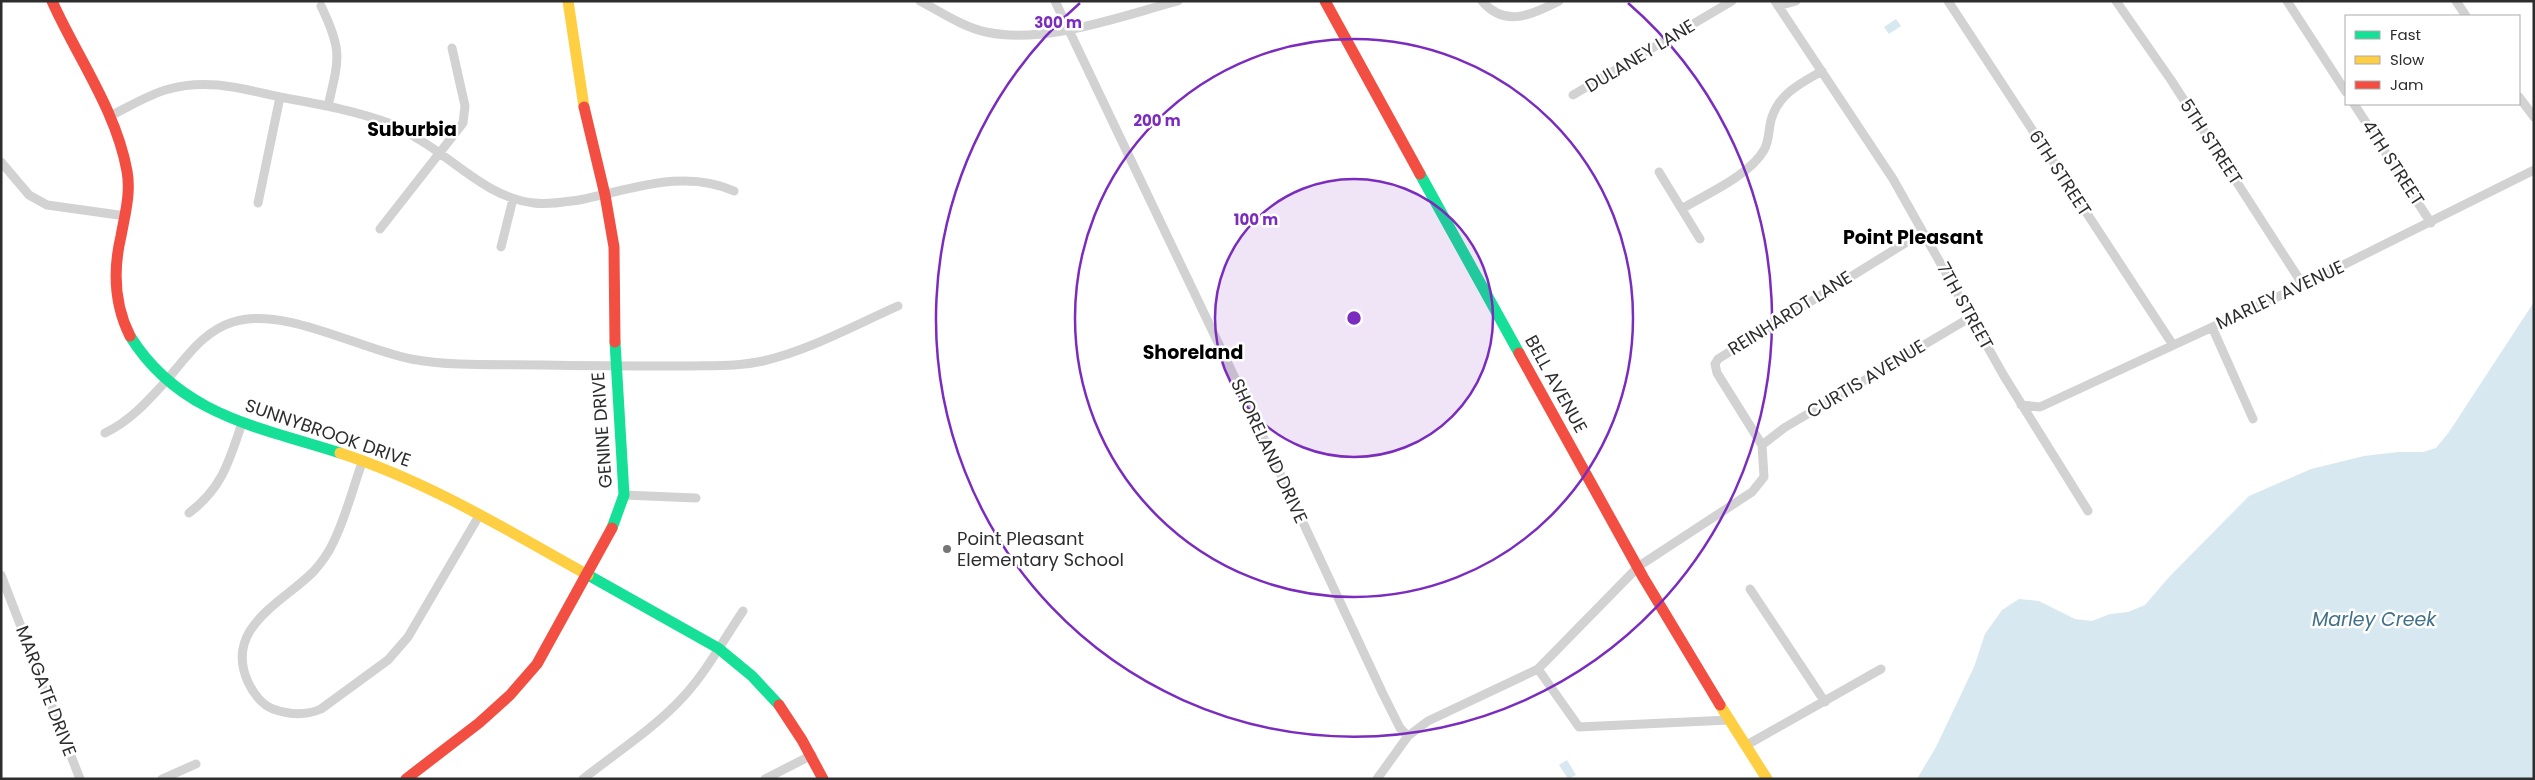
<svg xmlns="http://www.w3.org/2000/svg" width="2535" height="780" font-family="Poppins,sans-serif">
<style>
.water{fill:#d8e8f0}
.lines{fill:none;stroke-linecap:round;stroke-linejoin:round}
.street{stroke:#d2d2d2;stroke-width:9}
.fast{stroke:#16e098;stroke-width:11}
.slow{stroke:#ffcf43;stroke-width:11}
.jam{stroke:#f24e42;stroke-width:11}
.ring{fill:none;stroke:#7b2cbf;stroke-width:2.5}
.poi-dot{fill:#767676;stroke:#fff;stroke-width:2}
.labels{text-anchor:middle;stroke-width:5;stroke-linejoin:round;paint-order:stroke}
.street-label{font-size:18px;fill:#2d2d2d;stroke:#fff}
.poi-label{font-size:18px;fill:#2d2d2d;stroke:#fff;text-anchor:start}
.neighbourhood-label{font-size:19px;font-weight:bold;fill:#000;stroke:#fff}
.water-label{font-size:19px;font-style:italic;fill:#407189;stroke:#fff}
.centre{fill:#7b2cbf;stroke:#fff;stroke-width:2.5}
.ring-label{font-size:15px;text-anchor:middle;font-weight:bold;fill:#7b2cbf;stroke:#fff;stroke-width:5;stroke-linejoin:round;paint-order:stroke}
</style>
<rect width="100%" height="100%" fill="#fff"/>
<!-- water -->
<path class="water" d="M 1896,19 L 1901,26 L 1889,34 L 1884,27 Z
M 2534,302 L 2534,779 L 1917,779 L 1936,747 L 1974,667 L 1985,634 L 2002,610 L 2019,599 L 2039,601 L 2075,619 L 2092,621 L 2110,614 L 2128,612 L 2145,605 L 2170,576 L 2249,496 L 2311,469 L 2364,456 L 2398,452 L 2423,452 L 2436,448 L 2449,432 Z
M 1567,760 L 1576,775 L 1568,779 L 1559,765 Z"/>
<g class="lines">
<!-- street -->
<path class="street" d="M 920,1 C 941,12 963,27 986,32 C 1044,45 1121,16 1178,1
M 1055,1 L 1265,441 L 1383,694 L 1400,728 L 1408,736
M 1482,1 C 1505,28 1532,15 1559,1
M 1775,1 L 1893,179 L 2004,376 L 2088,511
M 1948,1 L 2173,345
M 2116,1 L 2171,80 L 2303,285
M 2287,1 L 2346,92
M 2456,1 L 2466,16
M 321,6 C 343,51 339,59 328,106
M 1778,6 L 1796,1
M 1573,95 L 1732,1
M 2519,97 L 2534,117
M 2354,104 L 2431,223
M 110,116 C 129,107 149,94 169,89 C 207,78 243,89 280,97 C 318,104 357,111 394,125 C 403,129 412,135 420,140 C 458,163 489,198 534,203 C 549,205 564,202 579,200 C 630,190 684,168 734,191
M 1,162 L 29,195 L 47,205 L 126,216
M 1659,172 L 1700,239
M 258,203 L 280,97
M 1683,208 C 1707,194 1750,175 1764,150 C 1770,140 1768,128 1772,117 C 1780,93 1801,83 1822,71
M 380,229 L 463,123 L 465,106 L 452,48
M 501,247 L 513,199
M 2212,327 L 2253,419
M 2021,405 L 2040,407 L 2303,285 L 2534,170
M 105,433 C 130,421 148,401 166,381 C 185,359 203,331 233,322 C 284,306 359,349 411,359 C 454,367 501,364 544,365 C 590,366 636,366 682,366 C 709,365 737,367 763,361 C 810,350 855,325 898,306
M 1762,445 L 1717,373 L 1715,364 L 1718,359 L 1923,232
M 1762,445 L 1784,428 L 1971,317
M 363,460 C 353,487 346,517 333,543 C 329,552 321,563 314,571 C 284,602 223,627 248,682 C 253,693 262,705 273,709 C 290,715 305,716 321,709 L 388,660 L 408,637 L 480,514
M 624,495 L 696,498
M 189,513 C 222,488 229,462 242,423
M 1,575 L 80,779
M 1750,589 L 1825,702
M 1538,669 L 1579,727 L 1729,720
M 1745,746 L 1881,669
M 162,779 L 196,764
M 583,779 C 617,752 655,728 684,696 C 707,671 724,639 743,611
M 765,779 L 812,755
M 1377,779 L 1408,736 L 1428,721 L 1538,669 L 1639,566 L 1752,492 L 1764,477 L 1762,445"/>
<!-- fast -->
<path class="fast" d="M 1420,174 L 1519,353
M 130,336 C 179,415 259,427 340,453
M 612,528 L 624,495 L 615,342
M 588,575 L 718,648 L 752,676 L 779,705"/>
<!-- slow -->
<path class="slow" d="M 568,1 L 584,107
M 340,453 C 429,482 507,530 588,575
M 1720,705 L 1767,779"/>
<!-- jam -->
<path class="jam" d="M 52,1 C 77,57 116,110 127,171 C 131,193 125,214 121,236 C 113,270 114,304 130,336
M 1325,1 L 1420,174
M 584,107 L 605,195 L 614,247 L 615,342
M 1519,353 L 1643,577 L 1720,705
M 779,705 L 802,740 L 823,779
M 406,779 L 479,723 L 510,695 L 537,664 L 612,528"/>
</g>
<!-- distance rings -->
<circle cx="1354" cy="318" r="139" fill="#7b2cbf" fill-opacity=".12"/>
<g class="ring">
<circle cx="1354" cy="318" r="139"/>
<circle cx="1354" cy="318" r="279"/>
<path d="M1628 3A418 418 0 1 1 1080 3"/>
</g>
<!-- markers -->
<circle class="poi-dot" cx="947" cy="549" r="5"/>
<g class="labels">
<!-- street labels -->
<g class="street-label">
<text transform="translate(1640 56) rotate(-31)" y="6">DULANEY LANE</text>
<text transform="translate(2211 142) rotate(57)" y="6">5TH STREET</text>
<text transform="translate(2393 163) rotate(57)" y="6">4TH STREET</text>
<text transform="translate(2060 173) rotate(57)" y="6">6TH STREET</text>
<text transform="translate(2280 295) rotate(-25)" y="6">MARLEY AVENUE</text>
<text transform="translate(1965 306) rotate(61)" y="6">7TH STREET</text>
<text transform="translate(1790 313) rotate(-32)" y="6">REINHARDT LANE</text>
<text transform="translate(1866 379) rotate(-31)" y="6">CURTIS AVENUE</text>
<text transform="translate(1556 384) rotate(61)" y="6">BELL AVENUE</text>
<text transform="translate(602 430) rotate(-94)" y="6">GENINE DRIVE</text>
<text transform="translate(328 433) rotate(19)" y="6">SUNNYBROOK DRIVE</text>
<text transform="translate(1269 451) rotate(65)" y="6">SHORELAND DRIVE</text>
<text transform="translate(46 691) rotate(69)" y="6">MARGATE DRIVE</text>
</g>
<!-- poi labels -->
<g class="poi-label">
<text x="957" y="545">Point Pleasant<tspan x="957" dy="21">Elementary School</tspan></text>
</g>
<!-- neighbourhood labels -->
<g class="neighbourhood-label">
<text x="412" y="136">Suburbia</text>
<text x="1913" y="244">Point Pleasant</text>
<text x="1193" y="359">Shoreland</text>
</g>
<!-- water labels -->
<g class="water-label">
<text x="2374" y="626">Marley Creek</text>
</g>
</g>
<circle cx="1354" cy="318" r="8" class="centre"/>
<g class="ring-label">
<text x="1058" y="28">300 m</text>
<text x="1157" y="126">200 m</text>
<text x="1256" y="225">100 m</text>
</g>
<!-- border -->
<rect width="2535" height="780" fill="none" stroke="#2d2d2d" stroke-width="5"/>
<!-- legend -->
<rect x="2345" y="15" width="175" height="90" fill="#ffffff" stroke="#ababab"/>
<rect x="2355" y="31" width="25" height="8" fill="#16e098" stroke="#ababab"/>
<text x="2390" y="40" font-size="15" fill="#2d2d2d">Fast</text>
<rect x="2355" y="56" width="25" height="8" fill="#ffcf43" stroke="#ababab"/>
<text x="2390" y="65" font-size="15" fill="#2d2d2d">Slow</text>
<rect x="2355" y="81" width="25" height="8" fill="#f24e42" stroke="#ababab"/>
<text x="2390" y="90" font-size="15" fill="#2d2d2d">Jam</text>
</svg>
